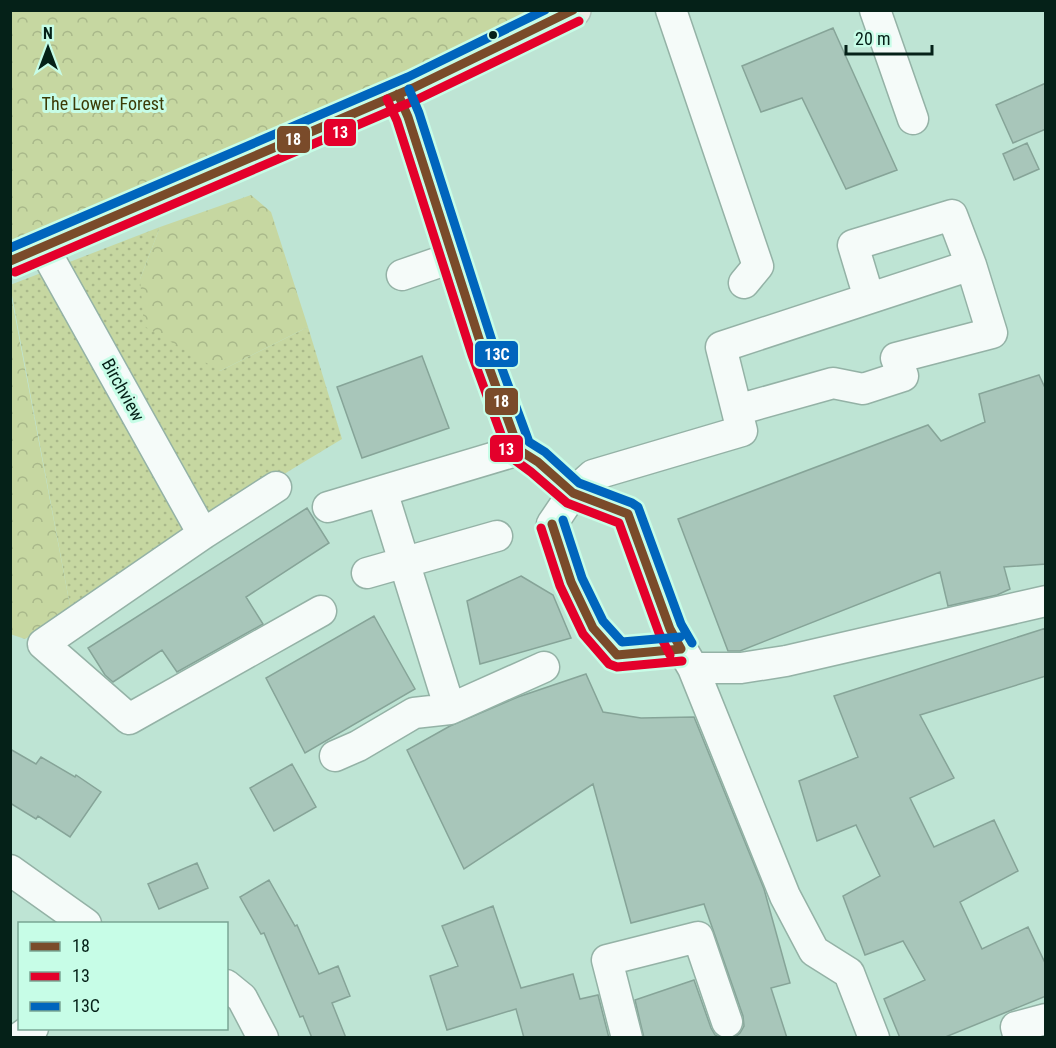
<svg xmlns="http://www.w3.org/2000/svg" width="1056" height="1048" font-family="'Roboto Condensed',sans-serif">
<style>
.grass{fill:url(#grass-dots)}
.forest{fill:url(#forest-crowns)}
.building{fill:#a8c6ba;stroke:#86a498;stroke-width:1.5}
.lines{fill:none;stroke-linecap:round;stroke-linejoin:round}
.minor-casing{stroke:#94b2a6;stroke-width:33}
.major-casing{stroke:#b1c5bd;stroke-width:36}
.minor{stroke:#f5fbf9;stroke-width:30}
.major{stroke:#edece6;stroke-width:33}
.bus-1-casing{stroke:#c7fde7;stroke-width:14}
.bus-2-casing{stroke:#c7fde7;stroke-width:14}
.bus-3-casing{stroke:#c7fde7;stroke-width:14}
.bus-1{stroke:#7a4b2a;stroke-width:9}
.bus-2{stroke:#e4002b;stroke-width:9}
.bus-3{stroke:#0065bd;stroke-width:9}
.bus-dot{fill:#052118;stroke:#c7fde7;stroke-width:2}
.labels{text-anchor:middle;stroke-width:6;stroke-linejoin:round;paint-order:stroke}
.park-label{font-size:18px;fill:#3c3b06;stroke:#c7fde7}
.street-label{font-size:18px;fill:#052118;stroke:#c7fde7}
.line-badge{stroke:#c7fde7;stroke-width:2}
.badge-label{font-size:16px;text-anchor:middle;font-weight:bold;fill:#fff}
</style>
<defs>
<pattern id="grass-dots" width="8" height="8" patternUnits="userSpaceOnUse" patternTransform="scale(1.5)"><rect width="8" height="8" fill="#c6d7a1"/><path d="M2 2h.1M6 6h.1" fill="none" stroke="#a9b88a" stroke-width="1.8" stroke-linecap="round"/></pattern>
<pattern id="forest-crowns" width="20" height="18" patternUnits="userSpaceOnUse" patternTransform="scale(1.5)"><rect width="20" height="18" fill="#c6d7a1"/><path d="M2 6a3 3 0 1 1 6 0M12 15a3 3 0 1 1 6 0" fill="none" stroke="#a9b88a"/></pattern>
</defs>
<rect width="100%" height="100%" fill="#bee4d4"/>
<!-- grass -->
<path class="grass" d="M 160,227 L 140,279 L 220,371 L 308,327 L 342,439 L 289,471 L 71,611 L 10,285 Z"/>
<!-- forest -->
<path class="forest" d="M 11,11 L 540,11 L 11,246 Z
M 251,195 L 271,212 L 308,327 L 220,371 L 144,326 L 140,279 L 160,227 Z
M 10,290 L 71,611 L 25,639 L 10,634 Z"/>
<!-- building -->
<path class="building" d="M 833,28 L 897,170 L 846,189 L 802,98 L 761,112 L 742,66 Z
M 1046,83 L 1046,129 L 1013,143 L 996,105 Z
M 1027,143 L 1039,169 L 1014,180 L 1003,154 Z
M 422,356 L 449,428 L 362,458 L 337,387 Z
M 1039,375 L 1046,390 L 1046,564 L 1004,567 L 1010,589 L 997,595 L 948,606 L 940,572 L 740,651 L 728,651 L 678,519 L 928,425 L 941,441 L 985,422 L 979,394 Z
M 307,508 L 329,543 L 246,597 L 263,624 L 177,672 L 162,650 L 113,682 L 105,675 L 88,648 Z
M 521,576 L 553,595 L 571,638 L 480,664 L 467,601 Z
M 374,616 L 415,689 L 305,753 L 266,678 Z
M 1046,628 L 1046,676 L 920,715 L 954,778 L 910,798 L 934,847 L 994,820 L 1018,871 L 960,902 L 982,949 L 1028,927 L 1046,965 L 1046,996 L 943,1038 L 900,1038 L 884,999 L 925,980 L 903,941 L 865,955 L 843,896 L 880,876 L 856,825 L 817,841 L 799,781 L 858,757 L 834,696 Z
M 586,674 L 603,712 L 641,718 L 694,717 L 764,889 L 790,983 L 771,988 L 787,1038 L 734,1038 L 740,1033 L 744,1026 L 743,1016 L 704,904 L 631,923 L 593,784 L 464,869 L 407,750 L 450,726 L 518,697 Z
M 10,749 L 36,764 L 41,757 L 75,777 L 76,775 L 101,792 L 70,837 L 38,816 L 36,819 L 10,803 Z
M 292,764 L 316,807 L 274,831 L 250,788 Z
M 197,863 L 208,888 L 159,909 L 148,884 Z
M 269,880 L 295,926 L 297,925 L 319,974 L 338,966 L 350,996 L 332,1003 L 346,1038 L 312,1038 L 303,1016 L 300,1017 L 264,933 L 261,934 L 240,897 Z
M 493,906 L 521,988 L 573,974 L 580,999 L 598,995 L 609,1038 L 524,1038 L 516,1009 L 447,1030 L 430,976 L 458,966 L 442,926 Z
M 694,980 L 711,1028 L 715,1035 L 721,1038 L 644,1038 L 635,1000 Z"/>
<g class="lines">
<!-- minor casing -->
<g class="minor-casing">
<path id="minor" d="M 671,10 L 758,266 L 744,283
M 875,10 L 913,119
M 398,94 L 408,117 L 444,227 L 483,351 L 519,450 L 538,462 L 573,493 L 628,514 L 670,629 L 693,668 L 785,896 L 814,951 L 849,973 L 874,1038
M 43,247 L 203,534
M 402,275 L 454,257
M 869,298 L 853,245 L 952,215 L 971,265
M 276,487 L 203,534 L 43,644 L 129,719 L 321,611
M 382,491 L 450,709
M 328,507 L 519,450
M 367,573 L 497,536
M 681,649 L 617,655 L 593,628 L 571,582 L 552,524 L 573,493 L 593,475 L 742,431 L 721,347 L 971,265 L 992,333 L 896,358 L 903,376 L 863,389 L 833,383 L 737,410
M 693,668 L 741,668 L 786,661 L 1046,601
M 335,756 L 358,746 L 414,713 L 450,709 L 544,667
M 10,870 L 86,924
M 226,985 L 242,998 L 263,1038
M 19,1038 L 33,1028
M 627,1038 L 607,960 L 698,937 L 727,1022
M 1019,1038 L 1016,1027 L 1046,1019"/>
</g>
<!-- major casing -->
<g class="major-casing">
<path id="major" d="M 10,261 L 413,88 L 574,10"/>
</g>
<!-- minor -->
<use href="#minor" class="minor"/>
<!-- major -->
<use href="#major" class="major"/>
<!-- bus-1 casing -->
<g class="bus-1-casing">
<path id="bus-1" d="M 398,94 L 408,117 L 483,351 L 519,450 L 538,462 L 573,493 L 628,514 L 670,629 L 681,649
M 10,261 L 413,88 L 573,10
M 552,524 L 571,582 L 593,628 L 617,655 L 681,649"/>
</g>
<!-- bus-2 casing -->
<g class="bus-2-casing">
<path id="bus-2" d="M 387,99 L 397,121 L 472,355 L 509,456 L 531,472 L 567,503 L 619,523 L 659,633 L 670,655
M 15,272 L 418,99 L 579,21
M 541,528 L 560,586 L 583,634 L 609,664 L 617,667 L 682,661"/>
</g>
<!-- bus-3 casing -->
<g class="bus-3-casing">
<path id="bus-3" d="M 409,89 L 419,113 L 494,347 L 529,442 L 545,452 L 579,483 L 632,503 L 638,507 L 681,624 L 692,643
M 10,248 L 408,77 L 545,10
M 563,520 L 582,578 L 603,621 L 622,642 L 680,637"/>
</g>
<!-- bus-1 -->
<use href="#bus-1" class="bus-1"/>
<!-- bus-2 -->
<use href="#bus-2" class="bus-2"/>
<!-- bus-3 -->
<use href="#bus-3" class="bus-3"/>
</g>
<!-- markers -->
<circle class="bus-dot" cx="493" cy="35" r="5"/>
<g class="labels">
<!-- park labels -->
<g class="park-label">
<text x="103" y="110">The Lower Forest</text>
</g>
<!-- street labels -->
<g class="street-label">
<text transform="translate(123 390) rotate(61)" y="6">Birchview</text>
</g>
</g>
<g class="line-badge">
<rect x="323" y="118" width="34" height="29" rx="6" fill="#e4002b"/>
<rect x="276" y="125" width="35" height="29" rx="6" fill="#7a4b2a"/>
<rect x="474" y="340" width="45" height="28" rx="6" fill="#0065bd"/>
<rect x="484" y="387" width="35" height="29" rx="6" fill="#7a4b2a"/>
<rect x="489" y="434" width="35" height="29" rx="6" fill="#e4002b"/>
</g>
<g class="badge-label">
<text x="340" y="138">13</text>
<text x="293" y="145">18</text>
<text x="497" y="360">13C</text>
<text x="501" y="407">18</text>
<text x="506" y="455">13</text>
</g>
<!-- border -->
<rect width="1056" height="1048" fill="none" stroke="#052118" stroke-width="24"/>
<!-- legend -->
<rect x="18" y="922" width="210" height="108" fill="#c7fde7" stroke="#79a594" stroke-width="1.5"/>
<rect x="30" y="942" width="30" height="9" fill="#7a4b2a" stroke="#79a594" stroke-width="1.5"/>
<text x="72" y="952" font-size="18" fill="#052118">18</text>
<rect x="30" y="972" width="30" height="9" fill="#e4002b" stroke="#79a594" stroke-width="1.5"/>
<text x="72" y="982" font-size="18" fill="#052118">13</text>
<rect x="30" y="1002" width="30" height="9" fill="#0065bd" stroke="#79a594" stroke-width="1.5"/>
<text x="72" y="1012" font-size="18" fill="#052118">13C</text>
<!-- north arrow -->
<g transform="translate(48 48)" stroke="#c7fde7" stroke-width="4.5" paint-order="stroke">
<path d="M0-4.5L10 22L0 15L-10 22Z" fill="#052118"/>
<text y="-9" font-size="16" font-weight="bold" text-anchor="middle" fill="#052118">N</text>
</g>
<!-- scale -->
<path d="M846 45v9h86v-9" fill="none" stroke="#052118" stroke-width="3"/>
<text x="855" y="45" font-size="18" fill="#052118" stroke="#c7fde7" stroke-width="4.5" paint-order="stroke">20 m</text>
</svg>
